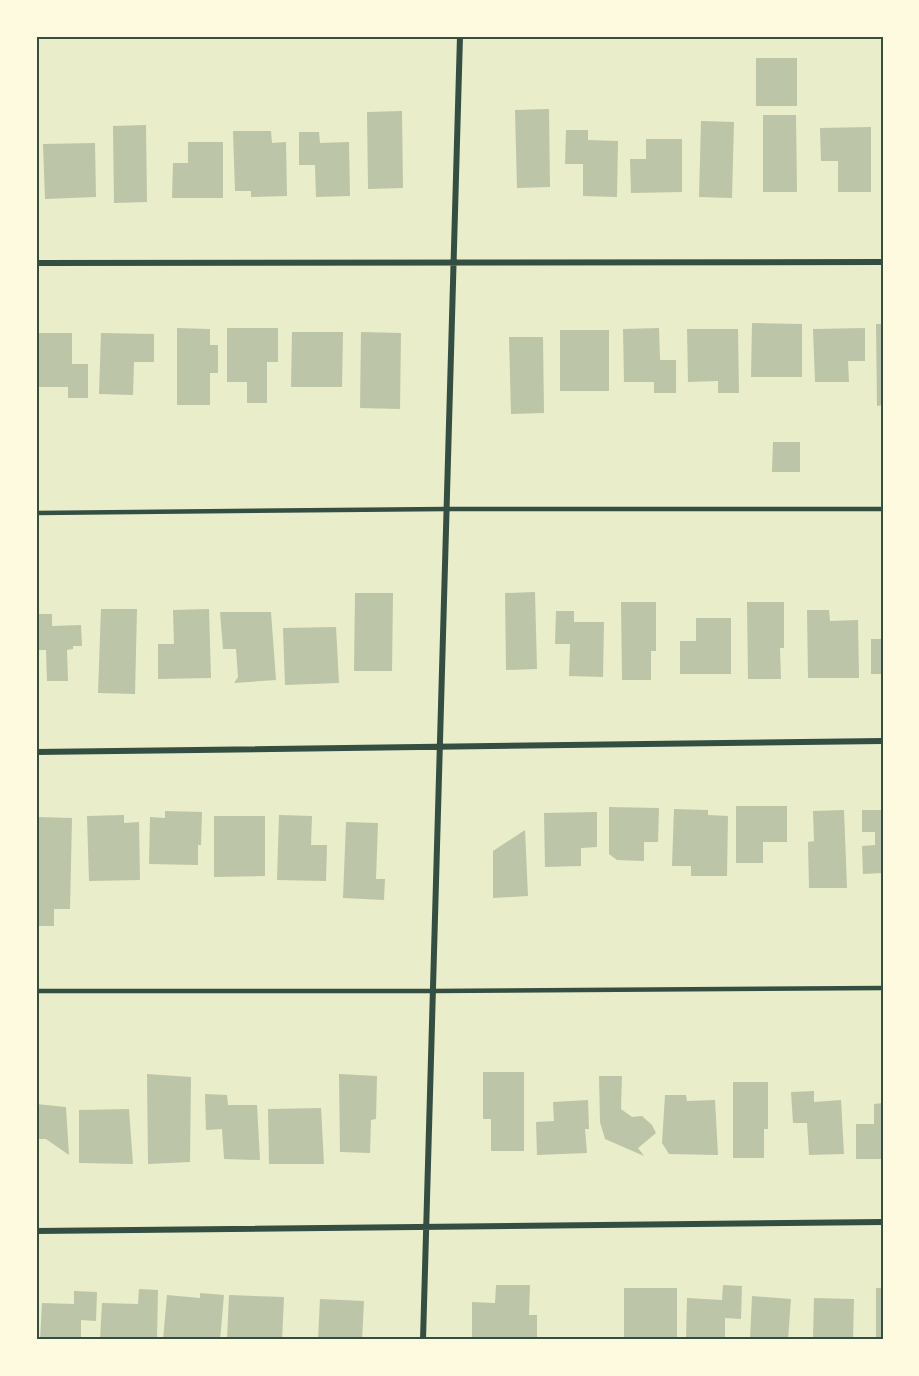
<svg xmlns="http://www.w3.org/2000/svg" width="919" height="1376" font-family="Lora,serif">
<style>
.building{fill:#bcc5a7}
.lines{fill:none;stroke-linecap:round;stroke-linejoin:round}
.service{stroke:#344e41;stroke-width:4.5}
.minor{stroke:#344e41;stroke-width:6}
.neatline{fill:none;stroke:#344e41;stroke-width:2}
</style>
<rect width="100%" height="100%" fill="#e9edc9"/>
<!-- building -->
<path class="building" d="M 756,58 L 797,58 L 797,106 L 756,106 Z
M 549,109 L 550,187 L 517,188 L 515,110 Z
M 402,111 L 403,188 L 368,189 L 367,112 Z
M 763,115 L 796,115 L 797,192 L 763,192 Z
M 701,121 L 734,122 L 732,198 L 699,197 Z
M 146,125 L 147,202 L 114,203 L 113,126 Z
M 871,127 L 871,192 L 838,192 L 838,161 L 821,161 L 820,128 Z
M 566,130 L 588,130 L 588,140 L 618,141 L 617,197 L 583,196 L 583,164 L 565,164 Z
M 233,131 L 271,131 L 272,143 L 286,142 L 287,196 L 251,197 L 251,191 L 235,191 Z
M 299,132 L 319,132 L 320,143 L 349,142 L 350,196 L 316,197 L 315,165 L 299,165 Z
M 646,139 L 682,139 L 682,192 L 631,193 L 630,159 L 646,159 Z
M 188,142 L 223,142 L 223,198 L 172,198 L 173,163 L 188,163 Z
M 95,143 L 96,197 L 45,199 L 43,144 Z
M 752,323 L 802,324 L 802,377 L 751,377 Z
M 876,324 L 883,324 L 883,405 L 877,406 Z
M 177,328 L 210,329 L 210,345 L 218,345 L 218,373 L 210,373 L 210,405 L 177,405 Z
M 227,328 L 278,328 L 278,362 L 267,362 L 267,403 L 247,403 L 247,382 L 227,382 Z
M 659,328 L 660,360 L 676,360 L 676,393 L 654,393 L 654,382 L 624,382 L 623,329 Z
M 865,328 L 865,361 L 848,361 L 849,382 L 815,382 L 813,329 Z
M 687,329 L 738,329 L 739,393 L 718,393 L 718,381 L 688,382 Z
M 560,330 L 609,330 L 609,391 L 560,391 Z
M 292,332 L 343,332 L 342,387 L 291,387 Z
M 361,332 L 401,333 L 400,409 L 360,408 Z
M 37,333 L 72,333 L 72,364 L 88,364 L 88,398 L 68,398 L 68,387 L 37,387 Z
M 101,333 L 154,334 L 154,362 L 134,362 L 133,395 L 99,394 Z
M 509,337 L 543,337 L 544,413 L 511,414 Z
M 773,442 L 800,442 L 800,472 L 772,472 Z
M 535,592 L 537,669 L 506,670 L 505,593 Z
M 355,593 L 393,593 L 392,671 L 354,671 Z
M 621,602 L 656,602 L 656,651 L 651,651 L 651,680 L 622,680 Z
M 747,602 L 784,602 L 784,648 L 780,648 L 781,679 L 748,679 Z
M 101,609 L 137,609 L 135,694 L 98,693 Z
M 209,609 L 211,678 L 158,679 L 158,644 L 174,644 L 173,610 Z
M 807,610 L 829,610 L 830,621 L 858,620 L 859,678 L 808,678 Z
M 556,611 L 574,611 L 574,622 L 604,622 L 603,677 L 569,676 L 570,644 L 555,644 Z
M 220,612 L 271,612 L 276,680 L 234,683 L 238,677 L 236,649 L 223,649 Z
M 36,614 L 52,614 L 52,626 L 81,625 L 82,646 L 73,646 L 73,649 L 67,650 L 68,681 L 47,681 L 46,650 L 36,650 Z
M 696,618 L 731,618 L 731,674 L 680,674 L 680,641 L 696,641 Z
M 336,627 L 339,683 L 285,685 L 283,628 Z
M 871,639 L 883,639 L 883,674 L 871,674 Z
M 736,806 L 787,806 L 787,842 L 763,842 L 763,863 L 736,863 Z
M 609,807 L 659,808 L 658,842 L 644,842 L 644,861 L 617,860 L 609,854 Z
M 674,809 L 708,810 L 708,815 L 728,816 L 727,876 L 691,876 L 691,866 L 672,866 Z
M 844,810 L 847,888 L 809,888 L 808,842 L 814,841 L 813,811 Z
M 862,810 L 883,810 L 883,873 L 863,874 L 862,846 L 875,845 L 875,832 L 862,832 Z
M 165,811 L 202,812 L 201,845 L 198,845 L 198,865 L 149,864 L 150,817 L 165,818 Z
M 597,812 L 597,847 L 581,848 L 581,866 L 545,867 L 544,813 Z
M 124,815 L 124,823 L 139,822 L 140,880 L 89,881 L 87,816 Z
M 279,815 L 312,816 L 311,845 L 327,845 L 326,881 L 277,880 Z
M 214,816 L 265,816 L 265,876 L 214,877 Z
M 38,817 L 72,818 L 70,909 L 54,909 L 54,926 L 36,926 Z
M 346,822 L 378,823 L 376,879 L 385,879 L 384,900 L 343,898 Z
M 525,830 L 528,896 L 493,898 L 493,851 Z
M 483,1072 L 524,1072 L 524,1151 L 491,1151 L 491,1119 L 483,1119 Z
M 147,1074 L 191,1077 L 190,1162 L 148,1164 Z
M 339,1074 L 377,1076 L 376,1119 L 371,1120 L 370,1153 L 340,1152 Z
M 599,1076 L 622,1076 L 621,1109 L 632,1117 L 642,1116 L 652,1125 L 656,1133 L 638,1148 L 644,1156 L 605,1139 L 600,1122 Z
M 733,1082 L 768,1082 L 768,1129 L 764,1129 L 764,1158 L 733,1158 Z
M 814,1091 L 814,1102 L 841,1100 L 844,1154 L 809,1155 L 807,1123 L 793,1123 L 791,1092 Z
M 205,1094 L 227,1095 L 228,1105 L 257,1105 L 260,1160 L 224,1159 L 222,1129 L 206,1130 Z
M 665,1095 L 686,1095 L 687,1101 L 715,1100 L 718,1155 L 669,1154 L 662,1143 Z
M 588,1100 L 589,1129 L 585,1129 L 587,1153 L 537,1155 L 536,1122 L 554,1121 L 553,1102 Z
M 883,1103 L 883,1159 L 856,1159 L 856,1124 L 874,1124 L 874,1104 Z
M 36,1104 L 66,1107 L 69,1155 L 46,1139 L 36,1139 Z
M 321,1108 L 324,1164 L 269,1164 L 268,1109 Z
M 129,1109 L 133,1164 L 79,1163 L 79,1110 Z
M 496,1285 L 530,1285 L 529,1315 L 537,1315 L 537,1340 L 472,1340 L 472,1302 L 495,1303 Z
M 723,1285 L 742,1286 L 741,1319 L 725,1318 L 725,1340 L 686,1340 L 687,1298 L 722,1300 Z
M 624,1288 L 677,1288 L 677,1340 L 624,1339 Z
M 876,1288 L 883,1288 L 883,1338 L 876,1338 Z
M 139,1289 L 158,1290 L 157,1340 L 100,1340 L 102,1303 L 138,1304 Z
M 74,1291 L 97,1292 L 96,1321 L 81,1320 L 81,1340 L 40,1340 L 42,1303 L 74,1304 Z
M 200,1293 L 224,1295 L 220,1340 L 163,1340 L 167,1295 L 200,1298 Z
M 229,1295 L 284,1297 L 282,1340 L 227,1340 Z
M 752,1296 L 791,1299 L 788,1340 L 750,1340 Z
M 814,1298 L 854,1299 L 853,1340 L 813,1339 Z
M 320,1299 L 364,1301 L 362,1340 L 318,1340 Z"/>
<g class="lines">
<!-- service -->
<path class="service" d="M 36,513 L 446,509 L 883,509
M 36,991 L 433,991 L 883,988"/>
<!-- minor -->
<path class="minor" d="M 36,263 L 883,262
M 36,752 L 883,741
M 36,1231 L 883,1222
M 423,1340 L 460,36"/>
</g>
<!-- border -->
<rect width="919" height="1376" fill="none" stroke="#fefae0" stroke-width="75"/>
<rect x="38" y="38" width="844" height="1300" class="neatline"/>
</svg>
